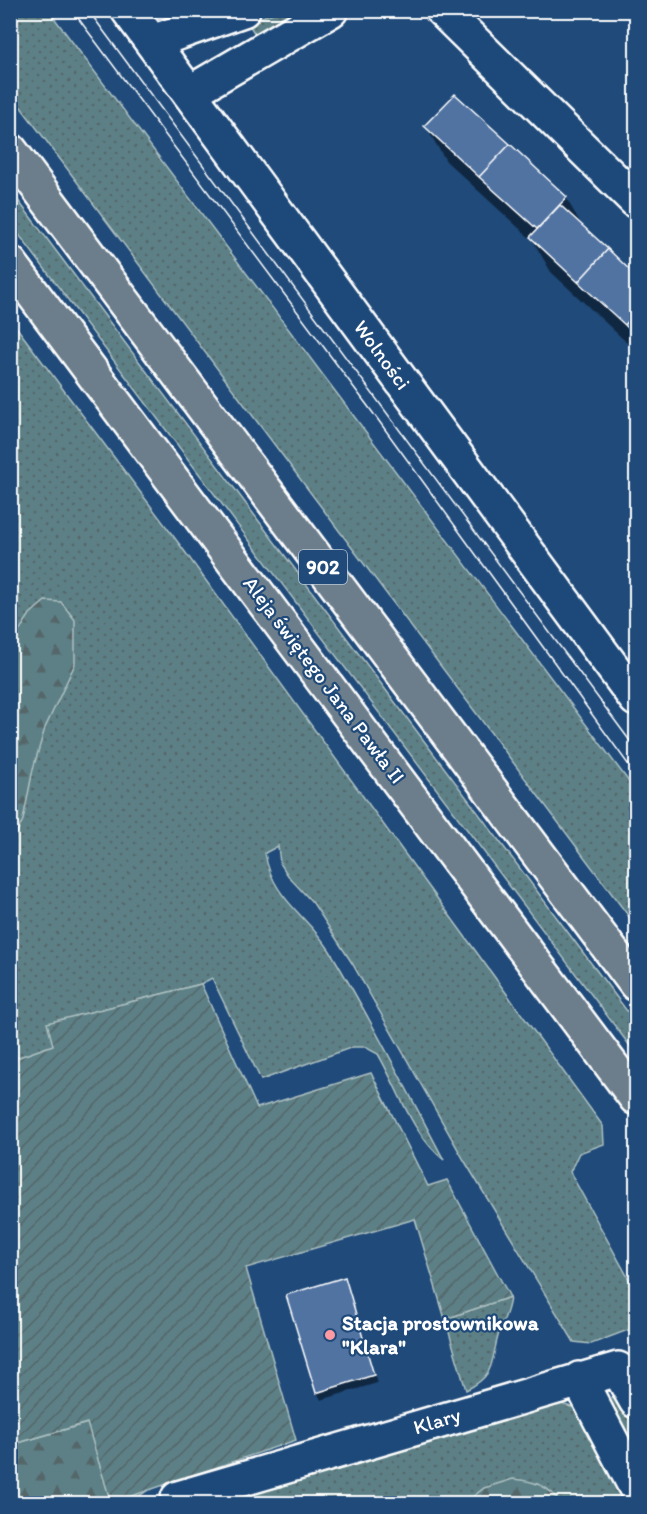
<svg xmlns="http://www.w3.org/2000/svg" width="647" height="1514" font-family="Itim,sans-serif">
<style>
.grass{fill:url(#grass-dots);stroke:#aec0c2;stroke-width:1.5}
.forest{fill:url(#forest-firs);stroke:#aec0c2;stroke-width:1.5}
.garden{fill:url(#garden-furrows);stroke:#aec0c2;stroke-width:1.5}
.shadow{fill:#0007}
.building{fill:#5173a2;stroke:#fff;stroke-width:1.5}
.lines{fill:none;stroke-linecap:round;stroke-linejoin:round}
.minor-casing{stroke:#fff;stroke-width:38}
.major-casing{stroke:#fff;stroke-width:38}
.minor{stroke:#1f4a7a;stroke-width:33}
.major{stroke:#6c7d8b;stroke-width:33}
.tram{stroke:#fff;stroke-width:1.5}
.poi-dot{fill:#ff9aa2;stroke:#1f4a7a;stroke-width:2}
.labels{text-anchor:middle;stroke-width:4.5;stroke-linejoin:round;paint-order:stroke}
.shield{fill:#1f4a7a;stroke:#bcc9d7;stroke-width:1.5}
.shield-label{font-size:20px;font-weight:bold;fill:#fff}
.street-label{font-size:21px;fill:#fff;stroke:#1f4a7a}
.poi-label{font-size:21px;font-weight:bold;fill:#fff;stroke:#1f4a7a;text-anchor:start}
</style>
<defs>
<pattern id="grass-dots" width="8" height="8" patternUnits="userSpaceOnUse" patternTransform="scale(1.5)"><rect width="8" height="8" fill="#5c8086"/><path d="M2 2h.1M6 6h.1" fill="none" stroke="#546669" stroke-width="1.8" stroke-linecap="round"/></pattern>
<pattern id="forest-firs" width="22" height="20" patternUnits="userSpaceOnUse" patternTransform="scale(1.5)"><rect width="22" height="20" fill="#5c8086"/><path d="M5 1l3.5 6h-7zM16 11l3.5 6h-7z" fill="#546669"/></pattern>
<pattern id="garden-furrows" width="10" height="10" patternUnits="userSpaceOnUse" patternTransform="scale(1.5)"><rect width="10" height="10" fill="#5c8086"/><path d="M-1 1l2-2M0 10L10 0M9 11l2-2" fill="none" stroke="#546669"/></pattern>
</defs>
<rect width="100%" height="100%" fill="#1f4a7a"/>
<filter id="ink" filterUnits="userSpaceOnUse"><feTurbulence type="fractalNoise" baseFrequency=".0167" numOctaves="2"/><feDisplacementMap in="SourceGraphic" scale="12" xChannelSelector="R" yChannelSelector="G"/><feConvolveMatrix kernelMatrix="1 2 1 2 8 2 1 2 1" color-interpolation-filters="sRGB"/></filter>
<g filter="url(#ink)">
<!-- grass -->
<path class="grass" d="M 11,10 L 49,11 L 636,791 L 636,926 L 11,94 Z
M 279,11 L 304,11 L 255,34 L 247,22 Z
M 11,191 L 636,1023 L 636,1054 L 11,224 Z
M 11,320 L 180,545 L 603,1126 L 604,1144 L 579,1153 L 570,1172 L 636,1292 L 636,1327 L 591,1344 L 574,1342 L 464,1160 L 352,963 L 313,903 L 289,877 L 280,863 L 278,846 L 265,853 C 272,899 307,915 330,951 C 371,1019 407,1090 444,1160 C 411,1133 399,1090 378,1054 L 365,1047 L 353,1047 L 261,1080 L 212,978 L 201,984 L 48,1023 L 54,1045 L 11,1060 Z
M 510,1297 C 509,1311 503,1320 499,1333 C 490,1361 497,1375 466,1390 L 445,1319 Z
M 616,1394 L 636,1401 L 636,1460 L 605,1402 Z
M 551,1401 L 578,1409 L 627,1503 L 214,1504 Z"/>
<!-- forest -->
<path class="forest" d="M 45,601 L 61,602 L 75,620 L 75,664 L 45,728 L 33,769 L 23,820 L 11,845 L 11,644 L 30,614 Z
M 88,1423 L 111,1502 L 148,1490 L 130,1503 L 11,1504 L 11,1445 Z
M 513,1479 C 533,1481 549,1485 560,1503 L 465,1503 L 484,1488 Z"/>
<!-- garden -->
<path class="garden" d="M 201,984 L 257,1108 L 371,1073 L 428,1186 L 447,1180 L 510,1297 L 445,1319 L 415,1219 L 246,1268 L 296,1440 L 111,1503 L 87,1423 L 11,1445 L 11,1060 L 53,1045 L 47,1023 Z"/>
<!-- shadow -->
<path class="shadow" d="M 636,17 L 636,30 L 632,22 Z
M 426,127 L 566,198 L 584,229 L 636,278 L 636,351 L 551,272 L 533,241 L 446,161 Z
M 344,1279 L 377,1383 L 321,1400 L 317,1392 Z"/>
<!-- building -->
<path class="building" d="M 455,94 L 510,144 L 479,177 L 424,126 Z
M 510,144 L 567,197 L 537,229 L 479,177 Z
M 560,205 L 608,249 L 578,282 L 530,237 Z
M 608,249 L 636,276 L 636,312 L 625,325 L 578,282 Z
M 636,312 L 636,336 L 625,325 Z
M 345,1277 L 374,1375 L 316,1393 L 286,1295 Z"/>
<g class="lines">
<!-- minor casing -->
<g class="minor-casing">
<path id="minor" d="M 128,10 L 636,699
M 442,10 L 636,201
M 152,42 L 243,10
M 189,93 L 331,10
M 579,1379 L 636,1488
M 178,1498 L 618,1369 L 636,1401"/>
</g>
<!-- major casing -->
<g class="major-casing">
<path id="major" d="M 10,150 L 636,984
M 10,263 L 636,1098"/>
</g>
<!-- minor -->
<use href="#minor" class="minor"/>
<!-- major -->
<use href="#major" class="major"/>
<!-- tram -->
<path class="tram" d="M 72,10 L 376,417 L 636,775
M 88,10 L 636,749"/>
</g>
</g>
<!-- markers -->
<circle class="poi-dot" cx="330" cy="1335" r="6"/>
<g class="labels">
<!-- shield labels -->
<rect class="shield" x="299" y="550" width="48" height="34" rx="4.5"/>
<g class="shield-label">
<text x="323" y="574">902</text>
</g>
<!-- street labels -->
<g class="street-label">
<text transform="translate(382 355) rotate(54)" y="7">Wolności</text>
<text transform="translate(324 680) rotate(53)" y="7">Aleja świętego Jana Pawła II</text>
<text transform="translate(437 1421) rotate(-17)" y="7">Klary</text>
</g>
<!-- poi labels -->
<g class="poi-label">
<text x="342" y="1330">Stacja prostownikowa<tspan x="342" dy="24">"Klara"</tspan></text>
</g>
</g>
<!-- margin -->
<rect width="647" height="1514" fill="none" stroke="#1f4a7a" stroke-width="36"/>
<rect x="18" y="18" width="611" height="1478" fill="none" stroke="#fff" stroke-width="2" filter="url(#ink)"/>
</svg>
